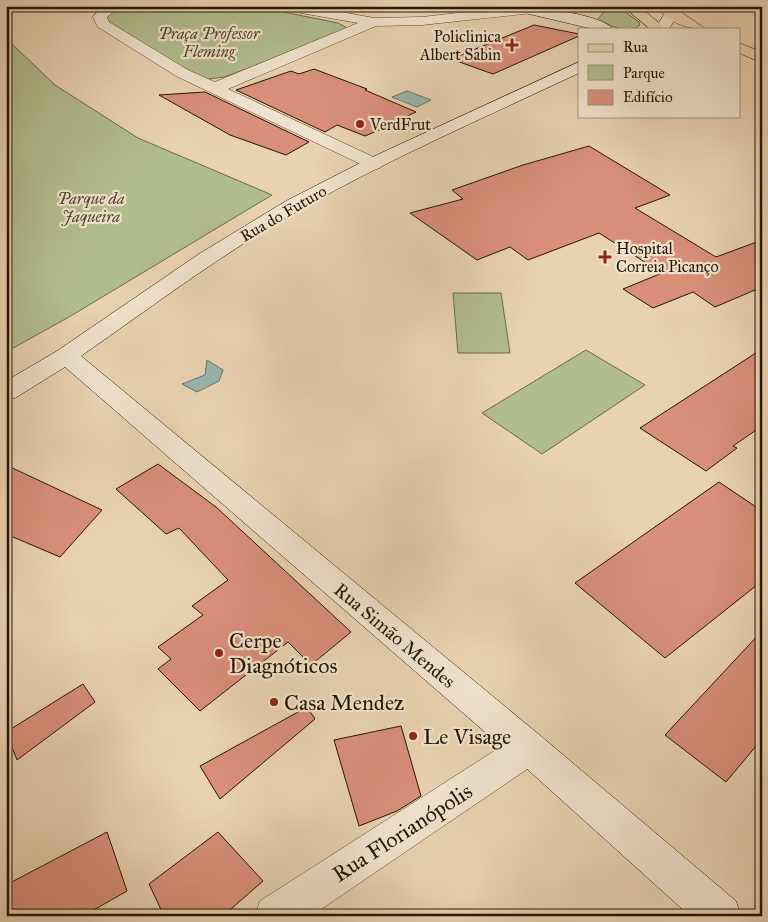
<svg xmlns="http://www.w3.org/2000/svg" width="768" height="922" font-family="'IM FELL Great Primer',serif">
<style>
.green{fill:#b2bd8f;stroke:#6b6948}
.water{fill:#98b6b1;stroke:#6a766b}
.building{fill:#d98f7a;stroke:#241502}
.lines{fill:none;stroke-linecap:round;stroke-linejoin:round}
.street-casing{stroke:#55442e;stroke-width:1}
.secondary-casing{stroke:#241502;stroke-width:1}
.primary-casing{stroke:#241502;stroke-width:1}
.street{fill:#f1e2cd;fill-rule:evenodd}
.secondary{fill:#f1e2cd;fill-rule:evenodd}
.primary{fill:#e9d2b2;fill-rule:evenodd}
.poi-dot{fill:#8f2418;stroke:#f1e2cd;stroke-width:2}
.labels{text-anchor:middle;stroke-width:4.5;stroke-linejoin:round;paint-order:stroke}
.far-park-label{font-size:16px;font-style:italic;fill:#4f472c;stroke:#f1e2cd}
.far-poi-label{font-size:16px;fill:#241502;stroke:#f1e2cd;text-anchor:start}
.far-street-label{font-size:16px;fill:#241502;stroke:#f1e2cd}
.street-label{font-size:19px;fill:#241502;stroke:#f1e2cd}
.near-poi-label{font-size:22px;fill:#241502;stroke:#f1e2cd;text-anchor:start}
.near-street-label{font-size:22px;fill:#241502;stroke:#f1e2cd}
</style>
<rect width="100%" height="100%" fill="#e9d2b2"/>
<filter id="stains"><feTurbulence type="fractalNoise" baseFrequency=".004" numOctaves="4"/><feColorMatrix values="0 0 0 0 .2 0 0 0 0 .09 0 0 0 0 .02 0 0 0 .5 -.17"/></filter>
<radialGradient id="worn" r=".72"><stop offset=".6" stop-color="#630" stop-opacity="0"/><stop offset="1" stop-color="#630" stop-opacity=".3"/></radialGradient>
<!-- green -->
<path class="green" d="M 128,6 L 254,6 L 338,23 L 347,28 L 290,53 L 224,77 L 209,79 L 195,76 L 109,22 L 107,18 L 111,13 Z
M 609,6 L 617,6 L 639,22 L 640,25 C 626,35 611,25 597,20 Z
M 6,43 L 12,44 L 55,85 L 138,138 L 272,195 L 69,317 L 6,352 Z
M 453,293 L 501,293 L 510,353 L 458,353 Z
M 586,350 L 645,385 L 542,454 L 482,413 Z"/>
<!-- water -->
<path class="water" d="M 407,91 L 431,100 L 417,107 L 392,97 Z
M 207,360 L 223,370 L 219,381 L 197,392 L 182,384 L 205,375 Z"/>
<!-- building -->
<path class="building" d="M 534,25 L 579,34 L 579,36 L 493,74 L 451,59 Z
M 314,69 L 367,89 L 365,90 L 416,112 L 405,117 L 407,118 L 365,136 L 337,125 L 325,132 L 236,90 L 291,71 L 299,74 Z
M 205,92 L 309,142 L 286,155 L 230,135 L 159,95 Z
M 589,146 L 670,195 L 635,208 L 716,257 L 762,240 L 762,287 L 715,307 L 693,292 L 653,308 L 623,289 L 662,273 L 599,233 L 528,260 L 510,247 L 477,260 L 410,213 L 463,199 L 452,190 L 523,165 Z
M 762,349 L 762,426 L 733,446 L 737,448 L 706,471 L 640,428 Z
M 158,464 L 216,507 L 351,632 L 311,665 L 288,642 L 200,711 L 158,669 L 171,659 L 158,647 L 203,615 L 192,606 L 228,580 L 179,528 L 166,534 L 116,489 Z
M 6,465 L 102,510 L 60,557 L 6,534 Z
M 719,482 L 762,511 L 762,581 L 665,658 L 575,583 Z
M 762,631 L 762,739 L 726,782 L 665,735 Z
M 83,684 L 95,702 L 17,760 L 6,732 Z
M 307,707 L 315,719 L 220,799 L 200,766 Z
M 401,726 L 421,796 L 397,811 L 359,826 L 334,740 Z
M 107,832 L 127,891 L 83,916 L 6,916 L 6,885 Z
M 218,832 L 263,881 L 223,916 L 164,916 L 149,884 Z"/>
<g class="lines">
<!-- street casing -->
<g class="street-casing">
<path id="street" d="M 103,6 L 121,6 L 107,17 L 109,22 L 188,70 L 215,82 L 358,23 L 284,10 L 277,6 L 309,6 L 374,18 L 422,17 L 519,6 L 567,6 L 560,10 L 422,25 L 376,26 L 228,89 L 380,160 L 382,164 L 380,168 L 373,170 L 176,76 L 98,27 L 93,17 Z
M 529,732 L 542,737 L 547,748 L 542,759 L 311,916 L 255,916 L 260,901 L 516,737 Z"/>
</g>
<!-- secondary casing -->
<g class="secondary-casing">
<path id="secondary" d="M 532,6 C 550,10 602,15 613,29 L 593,29 L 525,13 L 523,10 L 525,7 Z
M 671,10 L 676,11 L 678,14 L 669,29 L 655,29 L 666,11 Z
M 579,62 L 579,73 C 486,117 391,158 301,209 C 224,252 153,306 81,356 L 542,737 L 736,901 L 741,916 L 690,916 L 516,759 L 65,367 L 15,398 L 6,400 L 6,381 L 57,351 L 199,254 L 286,201 L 366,160 Z"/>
</g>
<!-- primary casing -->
<g class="primary-casing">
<path id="primary" d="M 623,6 L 639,6 L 666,29 L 650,29 Z
M 656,6 L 672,6 L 706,29 C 686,29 669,23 656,6 Z
M 739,43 L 762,52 L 762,63 L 739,53 Z"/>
</g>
<!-- street -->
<use href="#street" class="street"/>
<!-- secondary -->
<use href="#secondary" class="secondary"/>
<!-- primary -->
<use href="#primary" class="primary"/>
</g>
<!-- markers -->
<g class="poi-dot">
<path d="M509.5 37.5h5v5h5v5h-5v5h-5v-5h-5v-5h5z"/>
<circle cx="360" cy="124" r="5"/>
<path d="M602.5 249.5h5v5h5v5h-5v5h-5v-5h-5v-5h5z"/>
<circle cx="219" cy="653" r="5"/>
<circle cx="274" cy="702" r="5"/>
<circle cx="413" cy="736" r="5"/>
</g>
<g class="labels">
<!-- far-park labels -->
<g class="far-park-label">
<text x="209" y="39">Praça Professor<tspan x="209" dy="18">Fleming</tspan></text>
<text x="91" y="204">Parque da<tspan x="91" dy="18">Jaqueira</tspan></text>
</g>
<!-- far-poi labels -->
<g class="far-poi-label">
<text x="501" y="42" text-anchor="end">Policlinica<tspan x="501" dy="18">Albert Sabin</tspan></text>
<text x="370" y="130">VerdFrut</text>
<text x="616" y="254">Hospital<tspan x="616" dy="18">Correia Picanço</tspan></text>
</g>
<!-- far-street labels -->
<g class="far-street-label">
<text transform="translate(283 213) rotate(-30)" y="6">Rua do Futuro</text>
</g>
<!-- street labels -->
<g class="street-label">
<text transform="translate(395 635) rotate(40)" y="7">Rua Simão Mendes</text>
</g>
<!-- near-poi labels -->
<g class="near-poi-label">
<text x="229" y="648">Cerpe<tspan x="229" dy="25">Diagnóticos</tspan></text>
<text x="284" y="710">Casa Mendez</text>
<text x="423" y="744">Le Visage</text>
</g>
<!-- near-street labels -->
<g class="near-street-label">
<text transform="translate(402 832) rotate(-33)" y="8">Rua Florianópolis</text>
</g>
</g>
<!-- margin -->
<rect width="768" height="922" fill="none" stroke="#e9d2b2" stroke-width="25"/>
<rect x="8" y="8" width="753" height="907" fill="none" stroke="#241502" stroke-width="2.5"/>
<rect x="12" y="12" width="743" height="897" fill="none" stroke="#241502"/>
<!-- legend -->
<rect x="578" y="28" width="162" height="90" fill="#f1e2cd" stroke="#9f907c"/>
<rect x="588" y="44" width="25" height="8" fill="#e9d2b2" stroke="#9f907c"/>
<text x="623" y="52" font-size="15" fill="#241502">Rua</text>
<rect x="588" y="65" width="25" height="15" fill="#b2bd8f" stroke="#9f907c"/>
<text x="623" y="78" font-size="15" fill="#241502">Parque</text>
<rect x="588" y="90" width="25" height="15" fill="#d98f7a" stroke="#9f907c"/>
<text x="623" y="102" font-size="15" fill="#241502">Edifício</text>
<rect width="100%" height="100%" filter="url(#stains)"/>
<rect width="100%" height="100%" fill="url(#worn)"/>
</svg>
